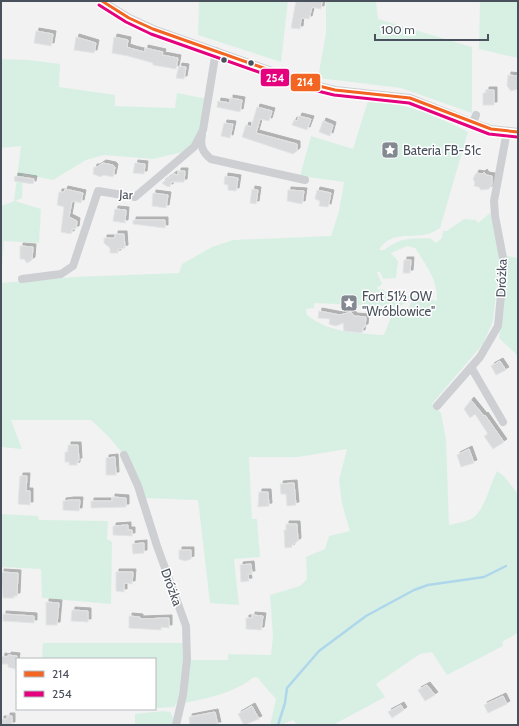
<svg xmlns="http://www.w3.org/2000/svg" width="519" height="726" font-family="Cabin,sans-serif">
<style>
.green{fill:#d8f0e4;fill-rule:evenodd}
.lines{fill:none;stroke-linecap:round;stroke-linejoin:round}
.stream{stroke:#aed7eb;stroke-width:2.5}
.building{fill:#d9dadc;stroke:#e3e4e5;filter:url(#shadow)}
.minor{stroke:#cdcfd2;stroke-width:8}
.bus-1-casing{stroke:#fff;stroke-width:6}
.bus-2-casing{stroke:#fff;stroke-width:6}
.bus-1{stroke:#f26522;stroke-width:3}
.bus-2{stroke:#e5007d;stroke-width:3}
.bus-dot{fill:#49515d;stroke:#fff;stroke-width:1.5}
.labels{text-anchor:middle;stroke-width:3;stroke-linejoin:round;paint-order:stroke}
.poi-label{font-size:13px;fill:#49515d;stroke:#fff;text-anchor:start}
.street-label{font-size:13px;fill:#49515d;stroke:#fff}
.line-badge{stroke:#fff;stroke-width:1.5}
.badge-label{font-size:11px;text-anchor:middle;font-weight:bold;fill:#fff}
</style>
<defs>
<filter id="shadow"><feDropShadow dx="3" dy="-3" stdDeviation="0" flood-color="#0004"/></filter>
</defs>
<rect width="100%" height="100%" fill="#f2f2f2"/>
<!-- green -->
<path class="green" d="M 199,1 L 288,1 L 281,62 L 198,35 Z
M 326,1 L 376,1 L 378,19 L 472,47 L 472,113 L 401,88 L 318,78 L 326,33 Z
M 480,1 L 518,1 L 518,58 L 479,49 Z
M 1,59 L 29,60 L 60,64 L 59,87 L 115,95 L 115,106 L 175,108 L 177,93 L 207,99 L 203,123 L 187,151 L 153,159 L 104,155 L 86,160 L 53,180 L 23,174 L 22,198 L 15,201 L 41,209 L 39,243 L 4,241 L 1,278 L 1,206 L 14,201 L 21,146 L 1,148 Z
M 368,101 C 405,102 436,116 468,132 L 440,228 C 436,230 432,233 428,234 C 410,239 391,230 379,250 L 384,250 C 401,237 409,239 430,238 L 436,243 L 442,238 L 443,231 L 447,231 L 464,219 L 476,220 L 478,223 L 490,213 L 500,256 L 493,321 L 483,344 L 432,404 L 441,413 L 446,439 L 449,525 C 456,523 464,522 471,519 C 484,513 490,484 497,471 L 504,476 L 518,494 L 518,633 L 502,642 L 503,646 L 447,675 L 432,652 L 420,654 L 376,684 L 385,697 L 333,725 L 297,725 L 293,720 L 281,725 L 270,725 L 276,699 L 260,681 L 259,678 L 254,677 C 234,693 209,698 185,703 L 188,660 L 228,660 L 228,654 L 271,655 L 273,636 L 270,595 L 300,586 L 307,579 L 306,557 L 325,549 L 329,536 L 350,531 L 342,504 L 339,480 L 347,449 L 298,457 L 249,457 L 252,519 L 257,519 L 260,557 L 234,559 L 239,605 L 210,603 L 198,500 L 143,498 L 123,454 L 109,437 L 91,420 L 11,420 L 22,449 L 1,447 L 1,283 L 75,277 L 179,273 L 182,264 L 212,247 L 233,240 L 331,236 L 339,211 L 344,182 L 300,176 L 311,136 L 353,149 ZM 407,246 L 415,248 C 426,265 438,280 437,301 L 415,295 L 409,307 L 393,312 L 384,335 C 356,333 330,333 307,315 L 306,309 L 314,308 L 314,303 L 398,307 L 405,303 L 410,296 L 403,296 L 394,299 L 389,297 L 383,289 L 379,290 L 377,288 L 382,284 L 377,272 L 380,272 L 383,279 L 396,278 L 398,261 L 391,253 Z
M 506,256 L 518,258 L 518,356 L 499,338 L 507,265 Z
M 1,514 L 38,516 L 39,520 L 108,521 L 107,539 L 112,542 L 111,604 L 42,598 L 41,569 L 1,567 Z
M 43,643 L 185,643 L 178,701 L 174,707 L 155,708 L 155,659 L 42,659 Z
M 163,711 L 170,712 L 174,719 L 173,725 L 135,725 L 135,714 Z"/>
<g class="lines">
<!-- stream -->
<path class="stream" d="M 278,725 L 285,703 L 287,688 L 319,651 L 366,616 L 414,590 L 428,585 L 484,577 L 506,566"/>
</g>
<!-- building -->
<path class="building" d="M 296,1 L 322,1 L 321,9 L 312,7 L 309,19 L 301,18 L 300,29 L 291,28 Z
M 36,31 L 53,34 L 51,46 L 34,43 Z
M 76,37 L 96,43 L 94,53 L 74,50 Z
M 114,37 L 128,40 L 127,47 L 133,49 L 145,52 L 145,48 L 163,52 L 162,55 L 178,58 L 176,69 L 153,65 L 153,63 L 128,56 L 112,53 Z
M 179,66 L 186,67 L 184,79 L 176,78 Z
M 508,75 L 518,76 L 518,89 L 511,91 L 507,86 Z
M 486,90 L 494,90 L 494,105 L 483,105 L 483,93 L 486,93 Z
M 230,98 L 242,100 L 240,112 L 217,107 L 218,101 L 230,103 Z
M 257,107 L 272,111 L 269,121 L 260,119 L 256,133 L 297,144 L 297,151 L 293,154 L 242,137 L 246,125 L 251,127 Z
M 299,116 L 311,119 L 307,130 L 292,125 L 294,120 L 297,121 Z
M 323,121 L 333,125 L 330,136 L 319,132 Z
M 224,123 L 233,124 L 230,138 L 221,136 Z
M 103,163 L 113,165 L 115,167 L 113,177 L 103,175 L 101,177 L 93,174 L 94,167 L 97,167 Z
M 135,163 L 145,164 L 144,174 L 133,173 Z
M 178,171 L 185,171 L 184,182 L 171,182 L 170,187 L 166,186 L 162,183 L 174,174 L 178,175 Z
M 484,172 L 486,175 L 492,176 L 492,184 L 489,189 L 481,190 L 479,187 L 474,186 L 475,182 L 473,179 L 476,173 L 482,174 Z
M 15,176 L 34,179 L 33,184 L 14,181 Z
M 225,176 L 238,178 L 236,191 L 228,190 L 228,185 L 224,184 Z
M 65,189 L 83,193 L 81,203 L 72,201 L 69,217 L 77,221 L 76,229 L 72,229 L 71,234 L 61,232 L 64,207 L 57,205 L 59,192 L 64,192 Z
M 252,189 L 258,190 L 256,204 L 250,203 Z
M 288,190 L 304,191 L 302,204 L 287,201 Z
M 317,190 L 331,193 L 328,207 L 319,206 L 320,201 L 315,199 Z
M 153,193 L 168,195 L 166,208 L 152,206 Z
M 115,209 L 126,210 L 125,223 L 113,221 Z
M 133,220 L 165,220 L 165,228 L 133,224 Z
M 115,234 L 124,234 L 125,248 L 118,249 L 118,253 L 110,253 L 110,248 L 104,243 L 104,238 L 115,238 Z
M 20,246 L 33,247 L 32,260 L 27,263 L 24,259 L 20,259 Z
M 404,260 L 411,260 L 410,273 L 403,273 Z
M 319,311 L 340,315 L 351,312 L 354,316 L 366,317 L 365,327 L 363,327 L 362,333 L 344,331 L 343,323 L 336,326 L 329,324 L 330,319 L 318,318 Z
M 500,361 L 506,370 L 496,375 L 491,366 Z
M 471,400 L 484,416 L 485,415 L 504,442 L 493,449 L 484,436 L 488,434 L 475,414 L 470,418 L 464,409 Z
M 68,445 L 78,445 L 79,461 L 77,461 L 77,465 L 69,465 L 69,462 L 65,462 L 65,452 L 68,452 Z
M 469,449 L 474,463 L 461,467 L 457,455 Z
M 115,457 L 116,475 L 106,475 L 106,458 Z
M 20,476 L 27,476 L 26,491 L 30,491 L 30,505 L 18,504 Z
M 294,483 L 296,505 L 287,506 L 286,494 L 281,494 L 280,484 Z
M 259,492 L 268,492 L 269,506 L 258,507 Z
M 112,497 L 126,498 L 126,507 L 91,508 L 91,501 L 112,501 Z
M 71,500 L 80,500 L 79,511 L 63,510 L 63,501 Z
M 286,524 L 297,524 L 298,541 L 292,545 L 292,547 L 285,548 L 284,530 L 286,530 Z
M 128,525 L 128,530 L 132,530 L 132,536 L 113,535 L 113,526 Z
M 144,543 L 144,553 L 133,554 L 132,544 Z
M 179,550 L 191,550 L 191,559 L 185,561 L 179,559 Z
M 251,564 L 252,574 L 248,574 L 249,581 L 241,582 L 240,565 Z
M 1,572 L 18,573 L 17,596 L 14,596 L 14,598 L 3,598 Z
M 116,572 L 133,572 L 132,584 L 124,583 L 124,592 L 116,591 Z
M 46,602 L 59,603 L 57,625 L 46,625 Z
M 72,610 L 88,611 L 88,622 L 71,621 Z
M 3,614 L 34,616 L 34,623 L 3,621 Z
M 252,615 L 263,616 L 261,630 L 246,629 L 246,618 L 252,618 Z
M 129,616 L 140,617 L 140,619 L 169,618 L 169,628 L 161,627 L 161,630 L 129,628 Z
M 8,655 L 17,656 L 15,669 L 8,667 L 8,664 L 1,664 L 2,656 L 8,657 Z
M 427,685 L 435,695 L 425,701 L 418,690 Z
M 503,696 L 507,704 L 488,713 L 484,705 Z
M 401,705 L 404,710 L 392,718 L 388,712 Z
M 252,706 L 259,719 L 244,725 L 238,714 Z
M 215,712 L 218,725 L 190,725 L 189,717 Z
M 7,716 L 12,716 L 12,725 L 1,725 L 1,719 L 7,719 Z"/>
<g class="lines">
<!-- minor -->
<path class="minor" d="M 102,1 L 129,18 L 153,29 L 303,82 L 335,90 L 410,98 L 473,123 L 491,129 L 518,132
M 473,123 L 476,115
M 202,135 C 200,145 202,152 211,159 L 305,180
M 22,279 L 61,274 L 73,266 L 98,191 L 135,197 L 194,147 L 203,130 L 216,51
M 471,367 L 503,422
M 437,406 L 480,357 L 498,326 L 504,263 L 495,216 L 494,201 L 507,131
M 124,455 L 138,486 L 157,546 L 186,626 L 187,659 L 183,695 L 176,725"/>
<!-- bus-1 casing -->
<g class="bus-1-casing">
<path id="bus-1" d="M 102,1 L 129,18 L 153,29 L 303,82 L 335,90 L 410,98 L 491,129 L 518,132"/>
</g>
<!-- bus-2 casing -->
<g class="bus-2-casing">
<path id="bus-2" d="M 99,5 L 126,22 L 151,34 L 301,87 L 334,95 L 409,103 L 489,134 L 517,137"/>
</g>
<!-- bus-1 -->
<use href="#bus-1" class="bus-1"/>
<!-- bus-2 -->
<use href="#bus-2" class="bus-2"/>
</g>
<!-- icons -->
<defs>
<g id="sight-square" transform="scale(0.9)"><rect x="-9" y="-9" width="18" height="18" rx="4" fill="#848991" stroke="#fff"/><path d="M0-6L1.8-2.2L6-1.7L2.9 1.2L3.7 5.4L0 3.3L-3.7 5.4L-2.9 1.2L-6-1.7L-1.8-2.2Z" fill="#fff"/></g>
</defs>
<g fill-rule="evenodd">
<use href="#sight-square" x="390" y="150"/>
<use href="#sight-square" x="349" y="303"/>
</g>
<!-- markers -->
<g class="bus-dot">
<circle cx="224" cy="60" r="3.5"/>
<circle cx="251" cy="63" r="3.5"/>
</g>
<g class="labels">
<!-- poi labels -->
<g class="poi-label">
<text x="403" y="155">Bateria FB-51c</text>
<text x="362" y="301">Fort 51½ OW<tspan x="362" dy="15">"Wróblowice"</tspan></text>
</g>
<!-- street labels -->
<g class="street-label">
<text transform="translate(126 194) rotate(3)" y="5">Jar</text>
<text transform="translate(501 278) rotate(-88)" y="5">Dróżka</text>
<text transform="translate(172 587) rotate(70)" y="5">Dróżka</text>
</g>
</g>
<g class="line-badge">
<rect x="260" y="68" width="30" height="19" rx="4" fill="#e5007d"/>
<rect x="290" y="73" width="31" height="19" rx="4" fill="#f26522"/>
</g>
<g class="badge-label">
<text x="275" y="82">254</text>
<text x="305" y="86">214</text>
</g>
<!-- border -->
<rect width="519" height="726" fill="none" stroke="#49515d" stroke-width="4"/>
<!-- legend -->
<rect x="16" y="658" width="140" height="52" fill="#ffffff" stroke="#b6b9be"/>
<rect x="24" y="671" width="20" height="6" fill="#f26522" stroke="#b6b9be"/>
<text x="52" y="678" font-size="12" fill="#49515d">214</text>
<rect x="24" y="691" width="20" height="6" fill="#e5007d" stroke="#b6b9be"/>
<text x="52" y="698" font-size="12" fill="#49515d">254</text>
<!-- scale -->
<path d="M375 34v6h113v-6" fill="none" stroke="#49515d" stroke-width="2"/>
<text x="381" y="34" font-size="12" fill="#49515d" stroke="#ffffff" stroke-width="3" paint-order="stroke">100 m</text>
</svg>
